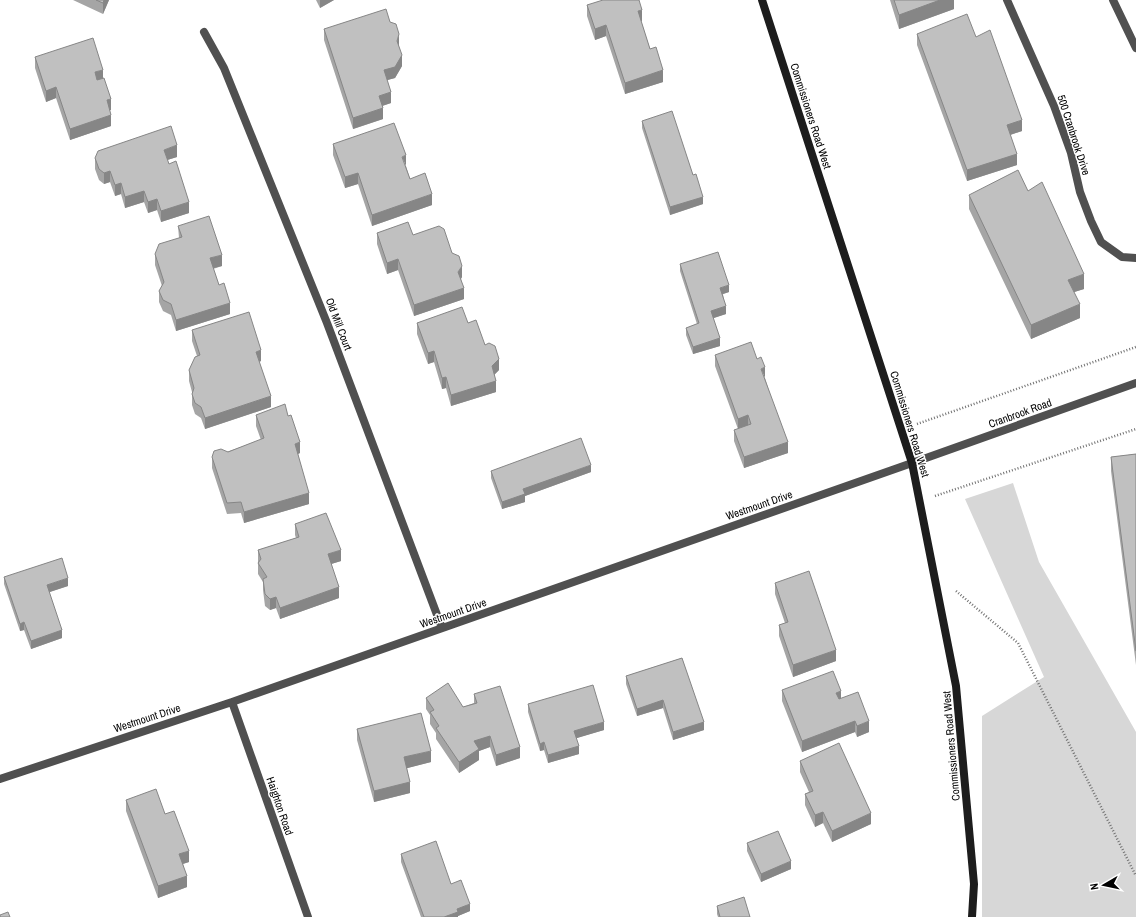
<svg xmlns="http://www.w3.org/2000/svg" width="1136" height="917" font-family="'Archivo Narrow',sans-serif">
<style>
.green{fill:#d7d7d7}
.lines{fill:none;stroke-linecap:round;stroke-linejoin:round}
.path{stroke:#727272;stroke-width:2.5;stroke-dasharray:1 2;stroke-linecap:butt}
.service{stroke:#505050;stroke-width:8}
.minor{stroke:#505050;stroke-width:8}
.tertiary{stroke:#505050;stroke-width:8}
.secondary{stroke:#1d1d1d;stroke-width:8}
.wall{fill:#a5a5a5}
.shaded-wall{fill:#868686}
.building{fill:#c0c0c0;stroke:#868686}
.labels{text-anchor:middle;stroke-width:3;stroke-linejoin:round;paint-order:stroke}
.street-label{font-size:11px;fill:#000;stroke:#fff}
</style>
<rect width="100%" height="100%" fill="#fff"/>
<!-- green -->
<path class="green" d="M 1013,483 L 1039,562 L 1136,732 L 1136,917 L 982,917 L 982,716 L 1044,677 L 965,499 Z"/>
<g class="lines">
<!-- path -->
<path class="path" d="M 917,424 L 1136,347
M 935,496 L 1136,429
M 956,591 L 1018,643 L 1136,876"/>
<!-- service -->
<path class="service" d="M 1007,0 L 1054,106 L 1071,153 L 1080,192 L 1091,221 L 1101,242 L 1122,257 L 1136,258
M 1113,0 L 1136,48"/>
<!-- minor -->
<path class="minor" d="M 204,32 L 224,68 L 327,323 L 442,628
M 232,702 L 308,917
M 0,779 L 232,702 L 912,463"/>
<!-- tertiary -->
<path class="tertiary" d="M 912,463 L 1136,383"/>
<!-- secondary -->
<path class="secondary" d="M 762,0 L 912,463 L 956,686 L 974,884 L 972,917"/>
</g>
<!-- wall -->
<path class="wall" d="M 73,0 L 109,0 L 103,14 Z
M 316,0 L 334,0 L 320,8 Z
M 890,0 L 954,0 L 954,9 L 899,29 Z
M 587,5 L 642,21 L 641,21 L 650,49 L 663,82 L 625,94 L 606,36 L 595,40 L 587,16 Z
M 390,22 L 399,45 L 399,47 L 402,66 L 395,78 L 387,80 L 391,103 L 382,106 L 383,119 L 353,129 L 324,40 L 324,29 Z
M 917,34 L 976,37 L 1022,131 L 1010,135 L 1017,165 L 967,181 L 917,45 Z
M 35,57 L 103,78 L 111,110 L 110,110 L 111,126 L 70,140 L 56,98 L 46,102 L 35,68 Z
M 642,121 L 693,175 L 703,204 L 670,215 L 642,128 Z
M 333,144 L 406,166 L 410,179 L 432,205 L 372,226 L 358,184 L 345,188 L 333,155 Z
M 177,157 L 167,160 L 189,213 L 161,222 L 157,210 L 148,213 L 144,202 L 125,208 L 121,194 L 115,196 L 110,182 L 104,184 L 99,180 L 95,169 L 95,158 Z
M 1028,191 L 1084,289 L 1074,292 L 1080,318 L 1031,339 L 969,209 L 969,195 Z
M 178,226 L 222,266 L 213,269 L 219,285 L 230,314 L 176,331 L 171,315 L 163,311 L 159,302 L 159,291 L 162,286 L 155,265 L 155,254 L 179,238 Z
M 377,233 L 413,235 L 462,277 L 461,279 L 464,299 L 414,316 L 398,270 L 387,274 L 377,244 Z
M 680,264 L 729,292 L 723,294 L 726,314 L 713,318 L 720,346 L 693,354 L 686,335 L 686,328 L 697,324 L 680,271 Z
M 417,323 L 468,323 L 485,345 L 499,370 L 494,375 L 496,392 L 451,406 L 446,388 L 442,389 L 434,362 L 428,364 L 417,334 Z
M 192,330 L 261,361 L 259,362 L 271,407 L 205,429 L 201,418 L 195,414 L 192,405 L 192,392 L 189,381 L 189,370 L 197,356 L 192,341 Z
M 715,355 L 765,378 L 788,453 L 744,468 L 734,441 L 734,430 L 738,429 L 715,366 Z
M 256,415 L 300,453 L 298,454 L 309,504 L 244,523 L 241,513 L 227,514 L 212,468 L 212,457 L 261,440 L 256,426 Z
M 1136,454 L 1136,665 L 1111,471 L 1111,457 Z
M 491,471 L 591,472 L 525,496 L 525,502 L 502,509 L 491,478 Z
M 295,524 L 341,561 L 331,564 L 339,598 L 280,619 L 276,608 L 270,610 L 265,606 L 263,590 L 263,582 L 258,574 L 258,550 L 296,538 L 295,535 Z
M 4,577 L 68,586 L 49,592 L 62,638 L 31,649 L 24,630 L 20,631 L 4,584 Z
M 775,583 L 836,661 L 793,677 L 779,636 L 779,625 L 785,623 L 775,594 Z
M 682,658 L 704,730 L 673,740 L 663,708 L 637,716 L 626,684 L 626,676 Z
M 782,690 L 841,699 L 869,732 L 857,737 L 855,732 L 802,752 L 782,701 Z
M 474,694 L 520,758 L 496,766 L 490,747 L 479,751 L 479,760 L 459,773 L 436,739 L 436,733 L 430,724 L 430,715 L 426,709 L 426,698 L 463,707 L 474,703 Z
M 528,704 L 604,730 L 576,738 L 579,754 L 548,763 L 544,750 L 540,751 L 528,712 Z
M 357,729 L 431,762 L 407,768 L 410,793 L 374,802 L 357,740 Z
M 800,761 L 871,824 L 832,842 L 823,823 L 815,827 L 805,805 L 805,794 L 809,792 L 800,772 Z
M 126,800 L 165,814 L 189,862 L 183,864 L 187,887 L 158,898 L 126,811 Z
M 747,843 L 791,869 L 761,882 L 747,851 Z
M 401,854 L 451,884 L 470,911 L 458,916 L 458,917 L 421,917 L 401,862 Z
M 717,906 L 750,917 L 718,917 L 717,914 Z"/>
<!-- shaded-wall -->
<path class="shaded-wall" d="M 104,0 L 109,0 L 103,14 L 103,3 Z
M 320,0 L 334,0 L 320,8 Z
M 940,0 L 954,0 L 954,9 L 899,29 L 899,15 Z
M 642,10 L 642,21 L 638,22 L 638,11 Z
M 606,25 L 606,36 L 595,40 L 595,29 Z
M 399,34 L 399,45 L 397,52 L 397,41 Z
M 402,55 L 402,66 L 395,78 L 384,81 L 384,70 Z
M 103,70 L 103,81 L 95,83 L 95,72 Z
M 663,70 L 663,82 L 625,94 L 625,83 Z
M 56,87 L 56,98 L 46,102 L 46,91 Z
M 391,92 L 391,103 L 379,107 L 379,96 Z
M 111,99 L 111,110 L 107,111 L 107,100 Z
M 383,108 L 383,119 L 353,129 L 353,118 Z
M 111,115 L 111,126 L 70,140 L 70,129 Z
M 1022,120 L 1022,131 L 1007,136 L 1007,125 Z
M 177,145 L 177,157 L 164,161 L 164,150 Z
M 1017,154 L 1017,165 L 967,181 L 967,170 Z
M 406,155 L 406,166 L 402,157 Z
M 110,171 L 110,182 L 104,184 L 104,173 Z
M 358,173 L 358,184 L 345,188 L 345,177 Z
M 121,183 L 121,194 L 115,196 L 115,185 Z
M 144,191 L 144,202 L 125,208 L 125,197 Z
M 432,194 L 432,205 L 372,226 L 372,215 Z
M 703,197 L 703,204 L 670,215 L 670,207 Z
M 157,199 L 157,210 L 148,213 L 148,202 Z
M 189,202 L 189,213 L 161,222 L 161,211 Z
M 222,255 L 222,266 L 210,269 L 210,258 Z
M 398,259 L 398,270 L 387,274 L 387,263 Z
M 462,266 L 462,277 L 458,283 L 458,272 Z
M 1084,274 L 1084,289 L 1068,294 L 1068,280 Z
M 729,285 L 729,292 L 720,295 L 720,288 Z
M 464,288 L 464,299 L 414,316 L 414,305 Z
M 230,303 L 230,314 L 176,331 L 176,320 Z
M 1080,304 L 1080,318 L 1031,339 L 1031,325 Z
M 726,306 L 726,314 L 711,319 L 711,311 Z
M 720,338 L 720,346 L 693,354 L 693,347 Z
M 261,350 L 261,361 L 256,363 L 256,352 Z
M 434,351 L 434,362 L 428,364 L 428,353 Z
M 499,359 L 499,370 L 492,377 L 492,366 Z
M 765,367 L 765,378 L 761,369 Z
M 446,377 L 446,388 L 442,389 L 442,378 Z
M 496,381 L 496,392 L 451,406 L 451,395 Z
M 271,396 L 271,407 L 205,429 L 205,418 Z
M 748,415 L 748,426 L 738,430 L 738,419 Z
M 300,442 L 300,453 L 295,455 L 295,444 Z
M 788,442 L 788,453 L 744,468 L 744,457 Z
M 591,465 L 591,472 L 525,496 L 525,502 L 502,509 L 502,502 L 523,489 Z
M 309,493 L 309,504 L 244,523 L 244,512 Z
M 341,550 L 341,561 L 328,565 L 328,554 Z
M 68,578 L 68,586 L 47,593 L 47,585 Z
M 339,587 L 339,598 L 280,619 L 280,608 Z
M 276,597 L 276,608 L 270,610 L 270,599 Z
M 24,622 L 24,630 L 20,631 L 20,624 Z
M 62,630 L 62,638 L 31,649 L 31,641 Z
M 836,650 L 836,661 L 793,677 L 793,665 Z
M 841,691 L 841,702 L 836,704 L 836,693 Z
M 663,700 L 663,708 L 637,716 L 637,709 Z
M 855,721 L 855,732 L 802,752 L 802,741 Z
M 869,721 L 869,732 L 857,737 L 857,726 Z
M 604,722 L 604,730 L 574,739 L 574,731 Z
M 704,722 L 704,730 L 673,740 L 673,732 Z
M 490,736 L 490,747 L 479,751 L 479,760 L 459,773 L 459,762 L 474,741 Z
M 544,742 L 544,750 L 540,751 L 540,744 Z
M 579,746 L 579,754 L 548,763 L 548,755 Z
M 520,747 L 520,758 L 496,766 L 496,755 Z
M 431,751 L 431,762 L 404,769 L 404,757 Z
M 410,782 L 410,793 L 374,802 L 374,791 Z
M 823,812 L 823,823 L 815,827 L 815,815 Z
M 871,813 L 871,824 L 832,842 L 832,831 Z
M 189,851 L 189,862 L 179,865 L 179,854 Z
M 791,861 L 791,869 L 761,882 L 761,874 Z
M 187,876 L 187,887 L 158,898 L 158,886 Z
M 470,904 L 470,911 L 458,916 L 458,917 L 444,917 L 457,909 Z"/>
<!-- building -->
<path class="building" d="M 96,0 L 104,0 L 103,3 Z
M 603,0 L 639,0 L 642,10 L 638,11 L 650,49 L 656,47 L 663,70 L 625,83 L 606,25 L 595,29 L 587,5 Z
M 894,0 L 940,0 L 899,15 Z
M 386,9 L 390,22 L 396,24 L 399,34 L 397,41 L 402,55 L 395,67 L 384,70 L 391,92 L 379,96 L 383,108 L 353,118 L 324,29 Z
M 967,14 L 976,37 L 990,30 L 1022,120 L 1007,125 L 1017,154 L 967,170 L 917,34 Z
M 93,38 L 103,70 L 95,72 L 97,80 L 104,78 L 111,99 L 107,100 L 111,115 L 70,129 L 56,87 L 46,91 L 35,57 Z
M 672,111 L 693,175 L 696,174 L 703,197 L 670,207 L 642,121 Z
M 394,123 L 406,155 L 402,157 L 410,179 L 425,173 L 432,194 L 372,215 L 358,173 L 345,177 L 333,144 Z
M 171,126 L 177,145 L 164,150 L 169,164 L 176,161 L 189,202 L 161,211 L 157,199 L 148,202 L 144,191 L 125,197 L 121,183 L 115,185 L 110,171 L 104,173 L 99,169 L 95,158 L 98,151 Z
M 1018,170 L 1028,191 L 1042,182 L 1084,274 L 1068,280 L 1080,304 L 1031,325 L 969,195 Z
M 209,216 L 222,255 L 210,258 L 219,285 L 224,283 L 230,303 L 176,320 L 171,304 L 163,300 L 159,291 L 164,282 L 155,254 L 159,244 L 182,237 L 178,226 Z
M 408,222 L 413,235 L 439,226 L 444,229 L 452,253 L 459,256 L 462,266 L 458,272 L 464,288 L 414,305 L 398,259 L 387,263 L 377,233 Z
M 718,252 L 729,285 L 720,288 L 726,306 L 711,311 L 720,338 L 693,347 L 686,328 L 699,323 L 680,264 Z
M 462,307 L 468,323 L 476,320 L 485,345 L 489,343 L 495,346 L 499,359 L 492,366 L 496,381 L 451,395 L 446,377 L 442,378 L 434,351 L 428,353 L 417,323 Z
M 249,312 L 261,350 L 256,352 L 271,396 L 205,418 L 201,407 L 195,403 L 192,394 L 194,388 L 189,370 L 195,357 L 200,355 L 192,330 Z
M 751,342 L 757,359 L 761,357 L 765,367 L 761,369 L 788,442 L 744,457 L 734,430 L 751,424 L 748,415 L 738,419 L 715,355 Z
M 285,404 L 288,416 L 291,415 L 300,442 L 295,444 L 309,493 L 244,512 L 241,502 L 227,503 L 212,457 L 214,451 L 221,449 L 228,452 L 264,438 L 256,415 Z
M 581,438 L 591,465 L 523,489 L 525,494 L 502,502 L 491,471 Z
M 1136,454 L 1136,651 L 1111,457 Z
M 326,513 L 341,550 L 328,554 L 339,587 L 280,608 L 276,597 L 270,599 L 265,594 L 263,579 L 267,577 L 258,563 L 261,559 L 258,550 L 299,537 L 295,524 Z
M 62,558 L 68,578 L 47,585 L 62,630 L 31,641 L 24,622 L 20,624 L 4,577 Z
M 809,571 L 836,650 L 793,665 L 779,625 L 788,622 L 775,583 Z
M 682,658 L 704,722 L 673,732 L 663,700 L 637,709 L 626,676 Z
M 833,671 L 841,691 L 836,693 L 839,699 L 858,692 L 869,721 L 857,726 L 855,721 L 802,741 L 782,690 Z
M 448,683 L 463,707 L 477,703 L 474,694 L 500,686 L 520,747 L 496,755 L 490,736 L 474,741 L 479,749 L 459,762 L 436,728 L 439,726 L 430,712 L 434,710 L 426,698 Z
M 593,685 L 604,722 L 574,731 L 579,746 L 548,755 L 544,742 L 540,744 L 528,704 Z
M 421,713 L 431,751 L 404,757 L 410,782 L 374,791 L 357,729 Z
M 839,743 L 871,813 L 832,831 L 823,812 L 815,815 L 805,794 L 813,791 L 800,761 Z
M 156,789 L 165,814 L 174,811 L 189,851 L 179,854 L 187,876 L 158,886 L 126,800 Z
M 778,831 L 791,861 L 761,874 L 747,843 Z
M 436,841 L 451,884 L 461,880 L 470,904 L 457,909 L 458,912 L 444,917 L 424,917 L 401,854 Z
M 744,897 L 750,917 L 720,917 L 717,906 Z
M 8,912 L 10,917 L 0,917 L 0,915 Z"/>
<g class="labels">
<!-- street labels -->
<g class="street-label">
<text transform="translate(811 116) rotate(72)" y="4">Commissioners Road West</text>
<text transform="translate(1074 135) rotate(72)" y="4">500 Cranbrook Drive</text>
<text transform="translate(339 324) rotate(69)" y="4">Old Mill Court</text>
<text transform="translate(1020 413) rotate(-20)" y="4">Cranbrook Road</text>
<text transform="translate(910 424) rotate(73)" y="4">Commissioners Road West</text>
<text transform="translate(759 505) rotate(-19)" y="4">Westmount Drive</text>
<text transform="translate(453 613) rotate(-19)" y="4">Westmount Drive</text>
<text transform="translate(147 718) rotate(-18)" y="4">Westmount Drive</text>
<text transform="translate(951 746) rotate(-95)" y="4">Commissioners Road West</text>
<text transform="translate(280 806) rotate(71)" y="4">Haighton Road</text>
</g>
</g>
<!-- north arrow -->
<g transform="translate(1104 885) rotate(261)" stroke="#ffffff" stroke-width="3" paint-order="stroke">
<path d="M0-3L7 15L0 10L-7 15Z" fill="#000000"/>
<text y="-6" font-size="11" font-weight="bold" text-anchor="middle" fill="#000000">N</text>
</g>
</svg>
